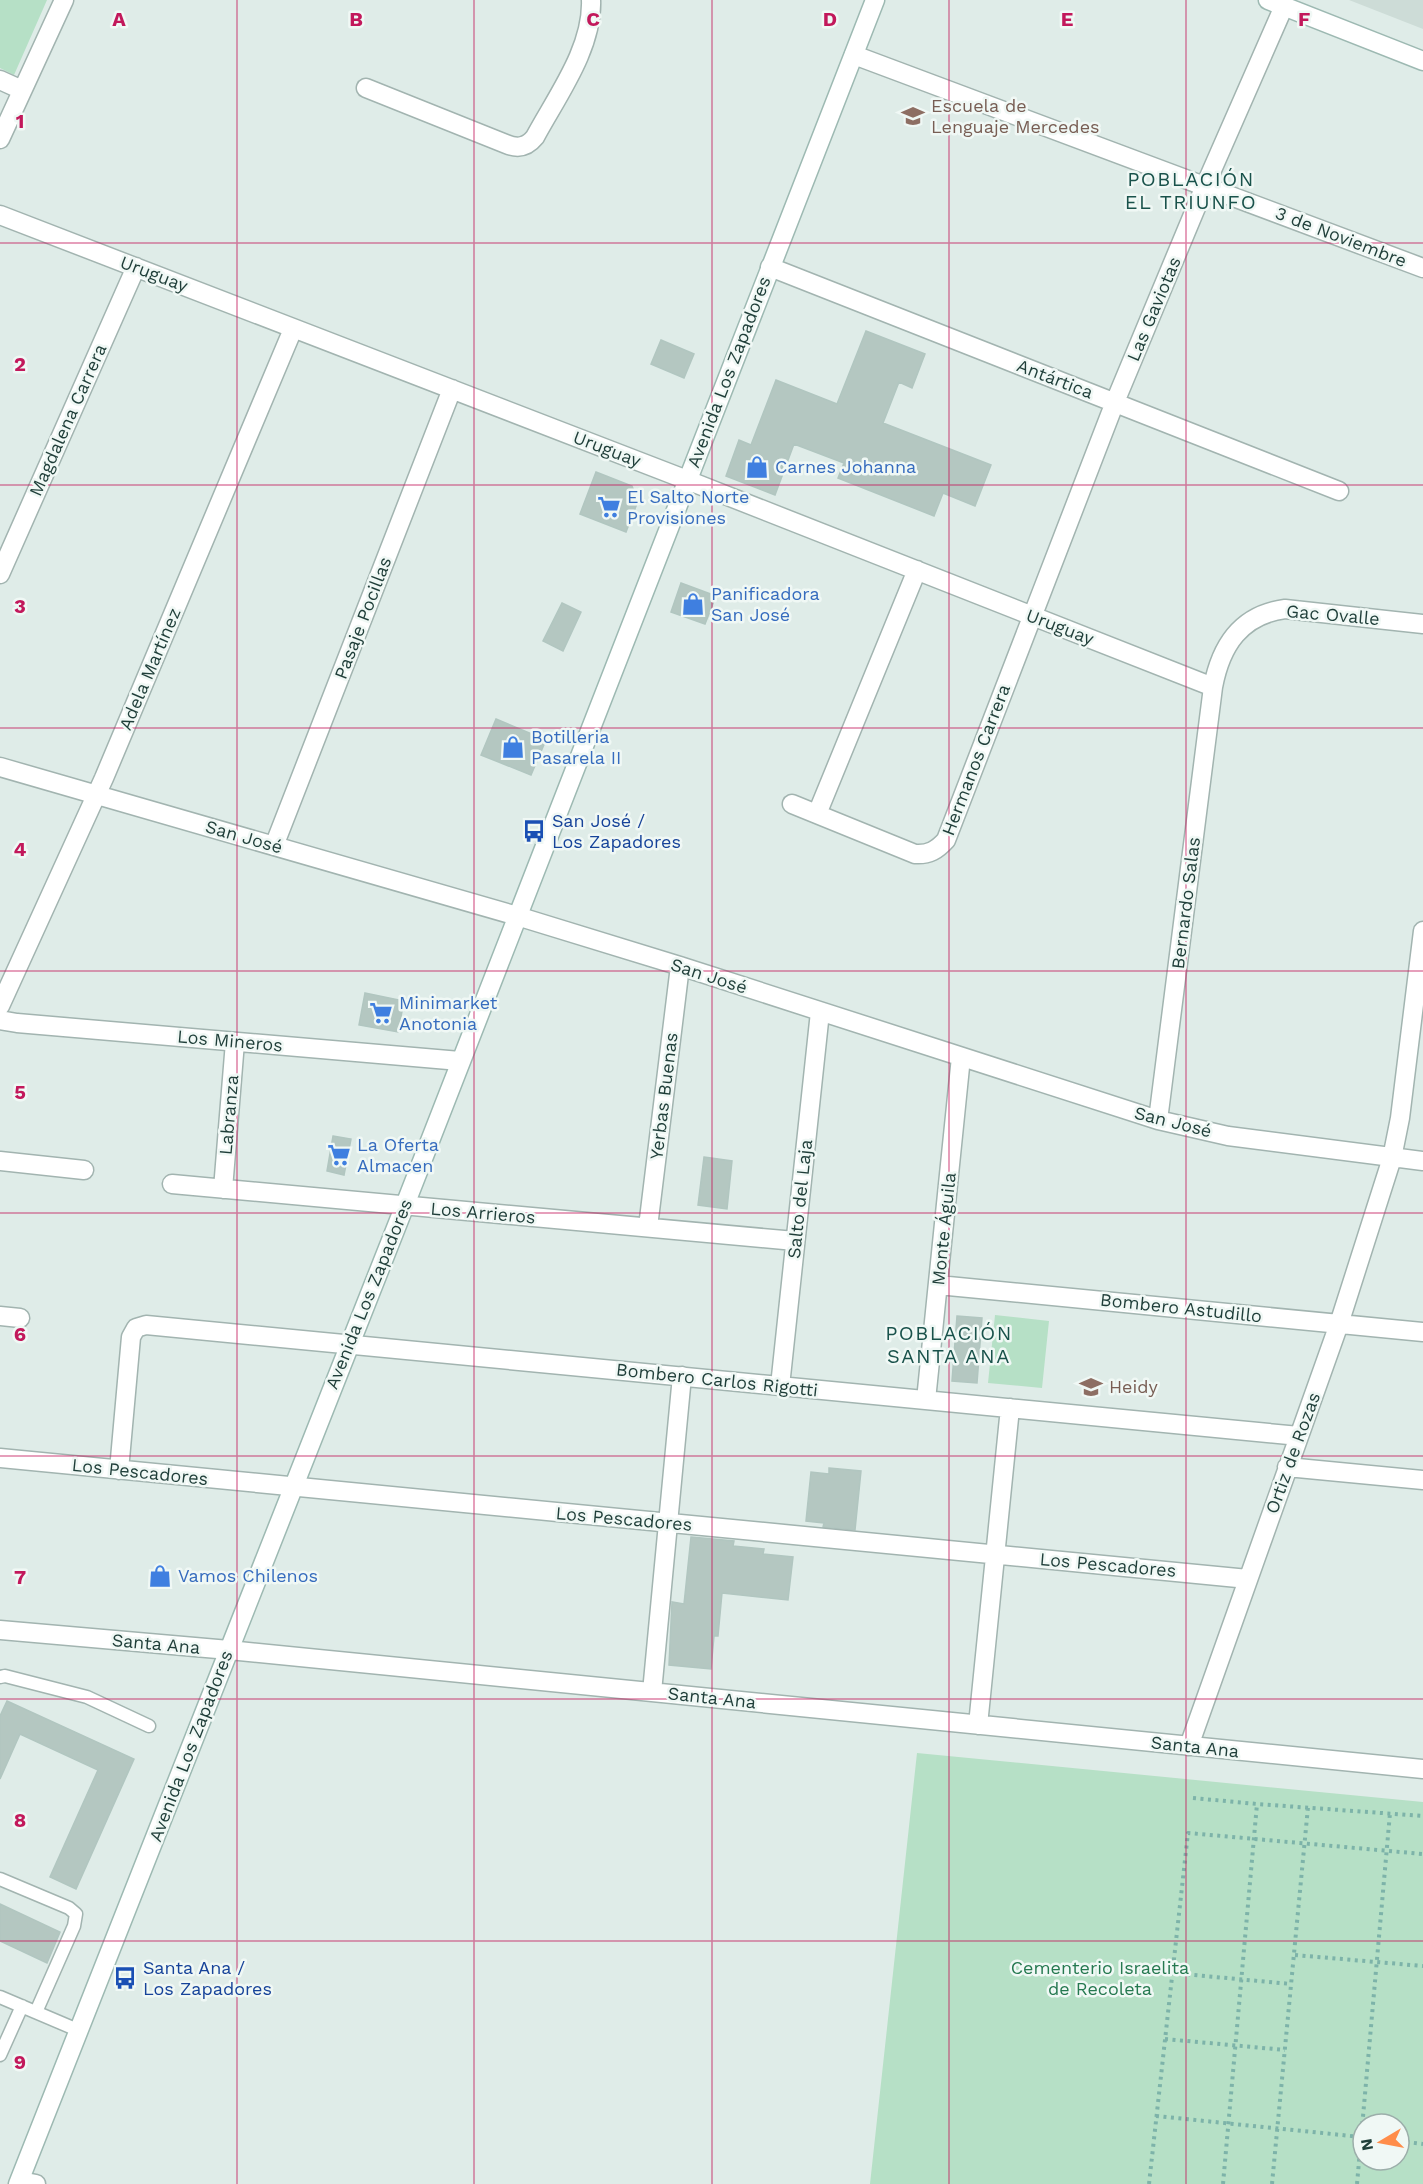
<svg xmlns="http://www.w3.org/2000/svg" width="1423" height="2184" font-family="'Work Sans',sans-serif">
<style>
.built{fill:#cddcd7}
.green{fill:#b6e0c6;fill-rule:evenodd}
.building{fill:#b4c7c1;stroke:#b1c6c0;stroke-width:1.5}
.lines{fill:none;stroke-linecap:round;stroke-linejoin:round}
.service-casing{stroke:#a2b4b0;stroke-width:15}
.minor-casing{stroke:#a2b4b0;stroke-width:21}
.secondary-casing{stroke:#9db9b2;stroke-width:21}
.path{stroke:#7db3a9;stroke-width:4;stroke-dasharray:3 4.5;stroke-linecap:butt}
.service{stroke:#fff;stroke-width:12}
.minor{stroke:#fff;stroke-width:18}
.secondary{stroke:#fff;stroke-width:18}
.grid{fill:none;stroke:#c2185b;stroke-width:1.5;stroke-opacity:0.55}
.labels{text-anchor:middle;stroke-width:5;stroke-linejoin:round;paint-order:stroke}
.education-label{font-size:18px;fill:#785e54;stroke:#f0f8f5;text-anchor:start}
.street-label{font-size:18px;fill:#1f3e39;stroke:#f0f8f5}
.shop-label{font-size:18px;fill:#366cbe;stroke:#f0f8f5;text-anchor:start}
.transit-label{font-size:18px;fill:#164399;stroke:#f0f8f5;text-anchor:start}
.park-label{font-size:18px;fill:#257950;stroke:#f0f8f5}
.neighbourhood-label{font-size:20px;letter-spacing:1.5px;fill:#19524b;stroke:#f0f8f5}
.grid-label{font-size:20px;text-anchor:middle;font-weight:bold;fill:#c2185b;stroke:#f0f8f5;stroke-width:5;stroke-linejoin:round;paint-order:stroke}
</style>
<rect width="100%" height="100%" fill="#dfece8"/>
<!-- built -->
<path class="built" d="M 1349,0 L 1423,0 L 1423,29 Z"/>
<!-- green -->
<path class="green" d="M 0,0 L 47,0 L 14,75 L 0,68 Z
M 995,1315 L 1049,1321 L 1042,1388 L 988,1383 Z
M 917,1753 L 1423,1802 L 1423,2184 L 870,2184 ZM 1363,2124 L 1399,2124 L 1399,2160 L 1363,2160 Z"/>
<!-- building -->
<path class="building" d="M 866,331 L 925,354 L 912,388 L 899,382 L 883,423 L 991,465 L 975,506 L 943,493 L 934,516 L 838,478 L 844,463 L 794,444 L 775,495 L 726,476 L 739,440 L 751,445 L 776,380 L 837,404 Z
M 661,340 L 694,354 L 684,378 L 651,364 Z
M 596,472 L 632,486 L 638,501 L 626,532 L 580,514 Z
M 681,583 L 716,596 L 705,624 L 671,612 Z
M 562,603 L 581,612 L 563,651 L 543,641 Z
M 496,719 L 546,740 L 531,775 L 481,755 Z
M 365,993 L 404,1001 L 398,1032 L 359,1025 Z
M 333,1136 L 351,1139 L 344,1175 L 327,1171 Z
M 704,1157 L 732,1161 L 727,1209 L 698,1205 Z
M 957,1316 L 982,1318 L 977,1383 L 952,1381 Z
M 829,1468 L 861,1471 L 855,1530 L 823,1527 L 824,1523 L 806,1521 L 811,1472 L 829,1474 Z
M 691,1537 L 734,1541 L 733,1546 L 764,1549 L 763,1554 L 793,1557 L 788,1600 L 722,1593 L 718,1636 L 714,1636 L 711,1669 L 669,1665 L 672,1602 L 684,1604 Z
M 7,1701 L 134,1759 L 76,1889 L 50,1877 L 98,1770 L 20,1734 L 0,1779 L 0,1716 Z
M 0,1904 L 60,1932 L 47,1963 L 0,1941 Z"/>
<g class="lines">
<!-- service casing -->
<g class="service-casing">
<path id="service" d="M 0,1677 L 5,1676 L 87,1697 L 149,1726
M 0,1879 L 69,1908 L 76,1914 L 74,1926 L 36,2012
M 0,1997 L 80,2031
M 0,2055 L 22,2006"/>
</g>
<!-- minor casing -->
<g class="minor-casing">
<path id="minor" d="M 854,55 L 1423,268
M 0,80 L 22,90
M 366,88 L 506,144 C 518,149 527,147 535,137 C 557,96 593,48 591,0
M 0,139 L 64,0
M 0,215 L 687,480 L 1213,687
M 770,267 L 1339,491
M 0,574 L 136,267
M 0,767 L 517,916 L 680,966 L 1158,1120 L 1228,1136 L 1423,1161
M 792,804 L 915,854 C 929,855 937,850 946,840 L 1115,402 L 1205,186 L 1284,6
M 817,814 L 917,570
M 274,846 L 452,389
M 0,1006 L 104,778 L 293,329
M 0,1020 L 17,1023 L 460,1061
M 1158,1120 L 1213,687 C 1221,645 1241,615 1285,609 L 1423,624
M 0,1161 L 84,1170
M 172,1184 L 795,1241
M 223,1189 L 235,1042
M 648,1227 L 680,966
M 938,1285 L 1423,1332
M 0,1316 L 20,1318
M 780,1386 L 820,1012
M 926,1400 L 961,1057
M 0,1458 L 1248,1579
M 1287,1467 L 1423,1480
M 119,1470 L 131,1337 L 136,1328 L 146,1325 L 1299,1436
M 0,1630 L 229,1650 L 1423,1769
M 652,1692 L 682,1376
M 978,1725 L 1010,1408
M 1189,1746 L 1339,1324 L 1392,1158 L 1400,1118 L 1423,931
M 20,2181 L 36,2184"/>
</g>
<!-- secondary casing -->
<g class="secondary-casing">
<path id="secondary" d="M 1268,0 L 1423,61
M 18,2184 L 405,1205 L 875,0"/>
</g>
<!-- path -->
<path class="path" d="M 1193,1798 L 1257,1804 L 1423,1816
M 1295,1955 L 1423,1966
M 1172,1973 L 1291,1984
M 1165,2039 L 1285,2050
M 1156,2116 L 1361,2137
M 1399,2141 L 1423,2144
M 1149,2184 L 1188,1833 L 1423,1854
M 1223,2184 L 1257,1804
M 1272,2184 L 1308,1807
M 1357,2184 L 1390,1813"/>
<!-- service -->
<use href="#service" class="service"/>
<!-- minor -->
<use href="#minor" class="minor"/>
<!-- secondary -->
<use href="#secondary" class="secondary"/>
</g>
<!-- grid -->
<path class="grid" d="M 237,0 L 237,2184M 474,0 L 474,2184M 712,0 L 712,2184M 949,0 L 949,2184M 1186,0 L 1186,2184M 0,243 L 1423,243M 0,485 L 1423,485M 0,728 L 1423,728M 0,971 L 1423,971M 0,1213 L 1423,1213M 0,1456 L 1423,1456M 0,1699 L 1423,1699M 0,1941 L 1423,1941"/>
<!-- icons -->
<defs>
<g id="school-bare" transform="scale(1.8)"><path d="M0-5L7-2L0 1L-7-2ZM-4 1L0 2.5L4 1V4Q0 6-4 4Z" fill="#8d6e63" stroke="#f0f8f5" stroke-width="2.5" paint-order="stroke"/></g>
<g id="shop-bare" transform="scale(1.8)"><path d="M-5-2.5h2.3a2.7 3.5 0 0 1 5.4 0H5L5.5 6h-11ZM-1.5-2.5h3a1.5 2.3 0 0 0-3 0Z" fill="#3f7fe0" stroke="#f0f8f5" stroke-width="2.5" paint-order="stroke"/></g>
<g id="supermarket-bare" transform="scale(1.8)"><path d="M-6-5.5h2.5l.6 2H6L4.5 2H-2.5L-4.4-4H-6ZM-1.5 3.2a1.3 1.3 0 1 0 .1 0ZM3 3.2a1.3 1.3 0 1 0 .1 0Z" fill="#3f7fe0" stroke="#f0f8f5" stroke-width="2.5" paint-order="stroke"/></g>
<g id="bus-bare" transform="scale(1.8)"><path d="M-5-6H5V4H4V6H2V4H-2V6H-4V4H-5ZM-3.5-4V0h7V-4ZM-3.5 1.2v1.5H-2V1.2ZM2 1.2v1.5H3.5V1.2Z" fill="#1a4fb4" stroke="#f0f8f5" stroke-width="2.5" paint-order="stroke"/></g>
</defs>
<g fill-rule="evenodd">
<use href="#school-bare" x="913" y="116"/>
<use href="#shop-bare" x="757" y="467"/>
<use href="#supermarket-bare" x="609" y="507"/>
<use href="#shop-bare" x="693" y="604"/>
<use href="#shop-bare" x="513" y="747"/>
<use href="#bus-bare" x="534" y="831"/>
<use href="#supermarket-bare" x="381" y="1013"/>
<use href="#supermarket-bare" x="339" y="1155"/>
<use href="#school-bare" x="1091" y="1387"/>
<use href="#shop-bare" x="160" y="1576"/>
<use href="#bus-bare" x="125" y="1978"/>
</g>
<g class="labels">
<!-- education labels -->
<g class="education-label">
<text x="931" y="112">Escuela de<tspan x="931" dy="21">Lenguaje Mercedes</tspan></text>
<text x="1109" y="1393">Heidy</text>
</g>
<!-- street labels -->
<g class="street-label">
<text transform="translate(1341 237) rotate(21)" y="6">3 de Noviembre</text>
<text transform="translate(154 274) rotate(21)" y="6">Uruguay</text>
<text transform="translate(1154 309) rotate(-67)" y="6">Las Gaviotas</text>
<text transform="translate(729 372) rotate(-69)" y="6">Avenida Los Zapadores</text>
<text transform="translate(1055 379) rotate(21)" y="6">Antártica</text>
<text transform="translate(68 420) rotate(-66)" y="6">Magdalena Carrera</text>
<text transform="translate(607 449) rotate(21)" y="6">Uruguay</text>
<text transform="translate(1333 615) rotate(5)" y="6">Gac Ovalle</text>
<text transform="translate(363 618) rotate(-69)" y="6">Pasaje Pocillas</text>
<text transform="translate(1060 627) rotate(21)" y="6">Uruguay</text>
<text transform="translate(150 669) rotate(-67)" y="6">Adela Martínez</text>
<text transform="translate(976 760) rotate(-69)" y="6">Hermanos Carrera</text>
<text transform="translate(244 837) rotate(16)" y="6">San José</text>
<text transform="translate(1186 903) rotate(-83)" y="6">Bernardo Salas</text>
<text transform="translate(709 976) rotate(18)" y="6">San José</text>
<text transform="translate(230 1041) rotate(5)" y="6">Los Mineros</text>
<text transform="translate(664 1096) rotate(-83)" y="6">Yerbas Buenas</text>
<text transform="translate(229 1115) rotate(-85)" y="6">Labranza</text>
<text transform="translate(1173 1122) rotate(14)" y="6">San José</text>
<text transform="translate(800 1199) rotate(-84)" y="6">Salto del Laja</text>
<text transform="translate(483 1213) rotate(5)" y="6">Los Arrieros</text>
<text transform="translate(944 1229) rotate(-84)" y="6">Monte Águila</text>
<text transform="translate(369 1294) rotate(-68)" y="6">Avenida Los Zapadores</text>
<text transform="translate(1181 1308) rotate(6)" y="6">Bombero Astudillo</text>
<text transform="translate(717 1380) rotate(6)" y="6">Bombero Carlos Rigotti</text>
<text transform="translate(1293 1453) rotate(-70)" y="6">Ortiz de Rozas</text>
<text transform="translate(140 1472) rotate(6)" y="6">Los Pescadores</text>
<text transform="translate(624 1519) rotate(5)" y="6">Los Pescadores</text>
<text transform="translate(1108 1565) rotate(5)" y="6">Los Pescadores</text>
<text transform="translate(156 1644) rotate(5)" y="6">Santa Ana</text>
<text transform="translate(712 1698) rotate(6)" y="6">Santa Ana</text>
<text transform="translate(191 1746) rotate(-69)" y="6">Avenida Los Zapadores</text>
<text transform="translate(1195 1747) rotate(6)" y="6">Santa Ana</text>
</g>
<!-- shop labels -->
<g class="shop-label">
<text x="775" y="473">Carnes Johanna</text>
<text x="627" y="503">El Salto Norte<tspan x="627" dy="21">Provisiones</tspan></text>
<text x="711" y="600">Panificadora<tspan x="711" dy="21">San José</tspan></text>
<text x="531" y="743">Botilleria<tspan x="531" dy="21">Pasarela II</tspan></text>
<text x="399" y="1009">Minimarket<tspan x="399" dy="21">Anotonia</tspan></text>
<text x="357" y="1151">La Oferta<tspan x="357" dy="21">Almacen</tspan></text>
<text x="178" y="1582">Vamos Chilenos</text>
</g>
<!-- transit labels -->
<g class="transit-label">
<text x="552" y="827">San José /<tspan x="552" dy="21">Los Zapadores</tspan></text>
<text x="143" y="1974">Santa Ana /<tspan x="143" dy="21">Los Zapadores</tspan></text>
</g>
<!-- park labels -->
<g class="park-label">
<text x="1100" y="1974">Cementerio Israelita<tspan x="1100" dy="21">de Recoleta</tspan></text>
</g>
<!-- neighbourhood labels -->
<g class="neighbourhood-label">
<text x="1191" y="186">POBLACIÓN<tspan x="1191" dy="23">EL TRIUNFO</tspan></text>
<text x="949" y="1340">POBLACIÓN<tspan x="949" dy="23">SANTA ANA</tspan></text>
</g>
</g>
<g class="grid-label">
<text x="119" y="26">A</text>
<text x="356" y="26">B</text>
<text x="593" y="26">C</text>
<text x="830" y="26">D</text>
<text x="1067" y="26">E</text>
<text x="1304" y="26">F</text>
<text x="20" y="128">1</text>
<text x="20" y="371">2</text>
<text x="20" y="613">3</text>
<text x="20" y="856">4</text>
<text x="20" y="1099">5</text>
<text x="20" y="1341">6</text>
<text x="20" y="1584">7</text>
<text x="20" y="1827">8</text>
<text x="20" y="2069">9</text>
</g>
<!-- north arrow -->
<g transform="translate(1381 2142) rotate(260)"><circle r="28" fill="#f0f8f5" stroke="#9caeaa" stroke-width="1.5"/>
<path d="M0-4.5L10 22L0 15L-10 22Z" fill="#ff8d4a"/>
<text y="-9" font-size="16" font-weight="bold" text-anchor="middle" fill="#1f3e39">N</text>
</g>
</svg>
